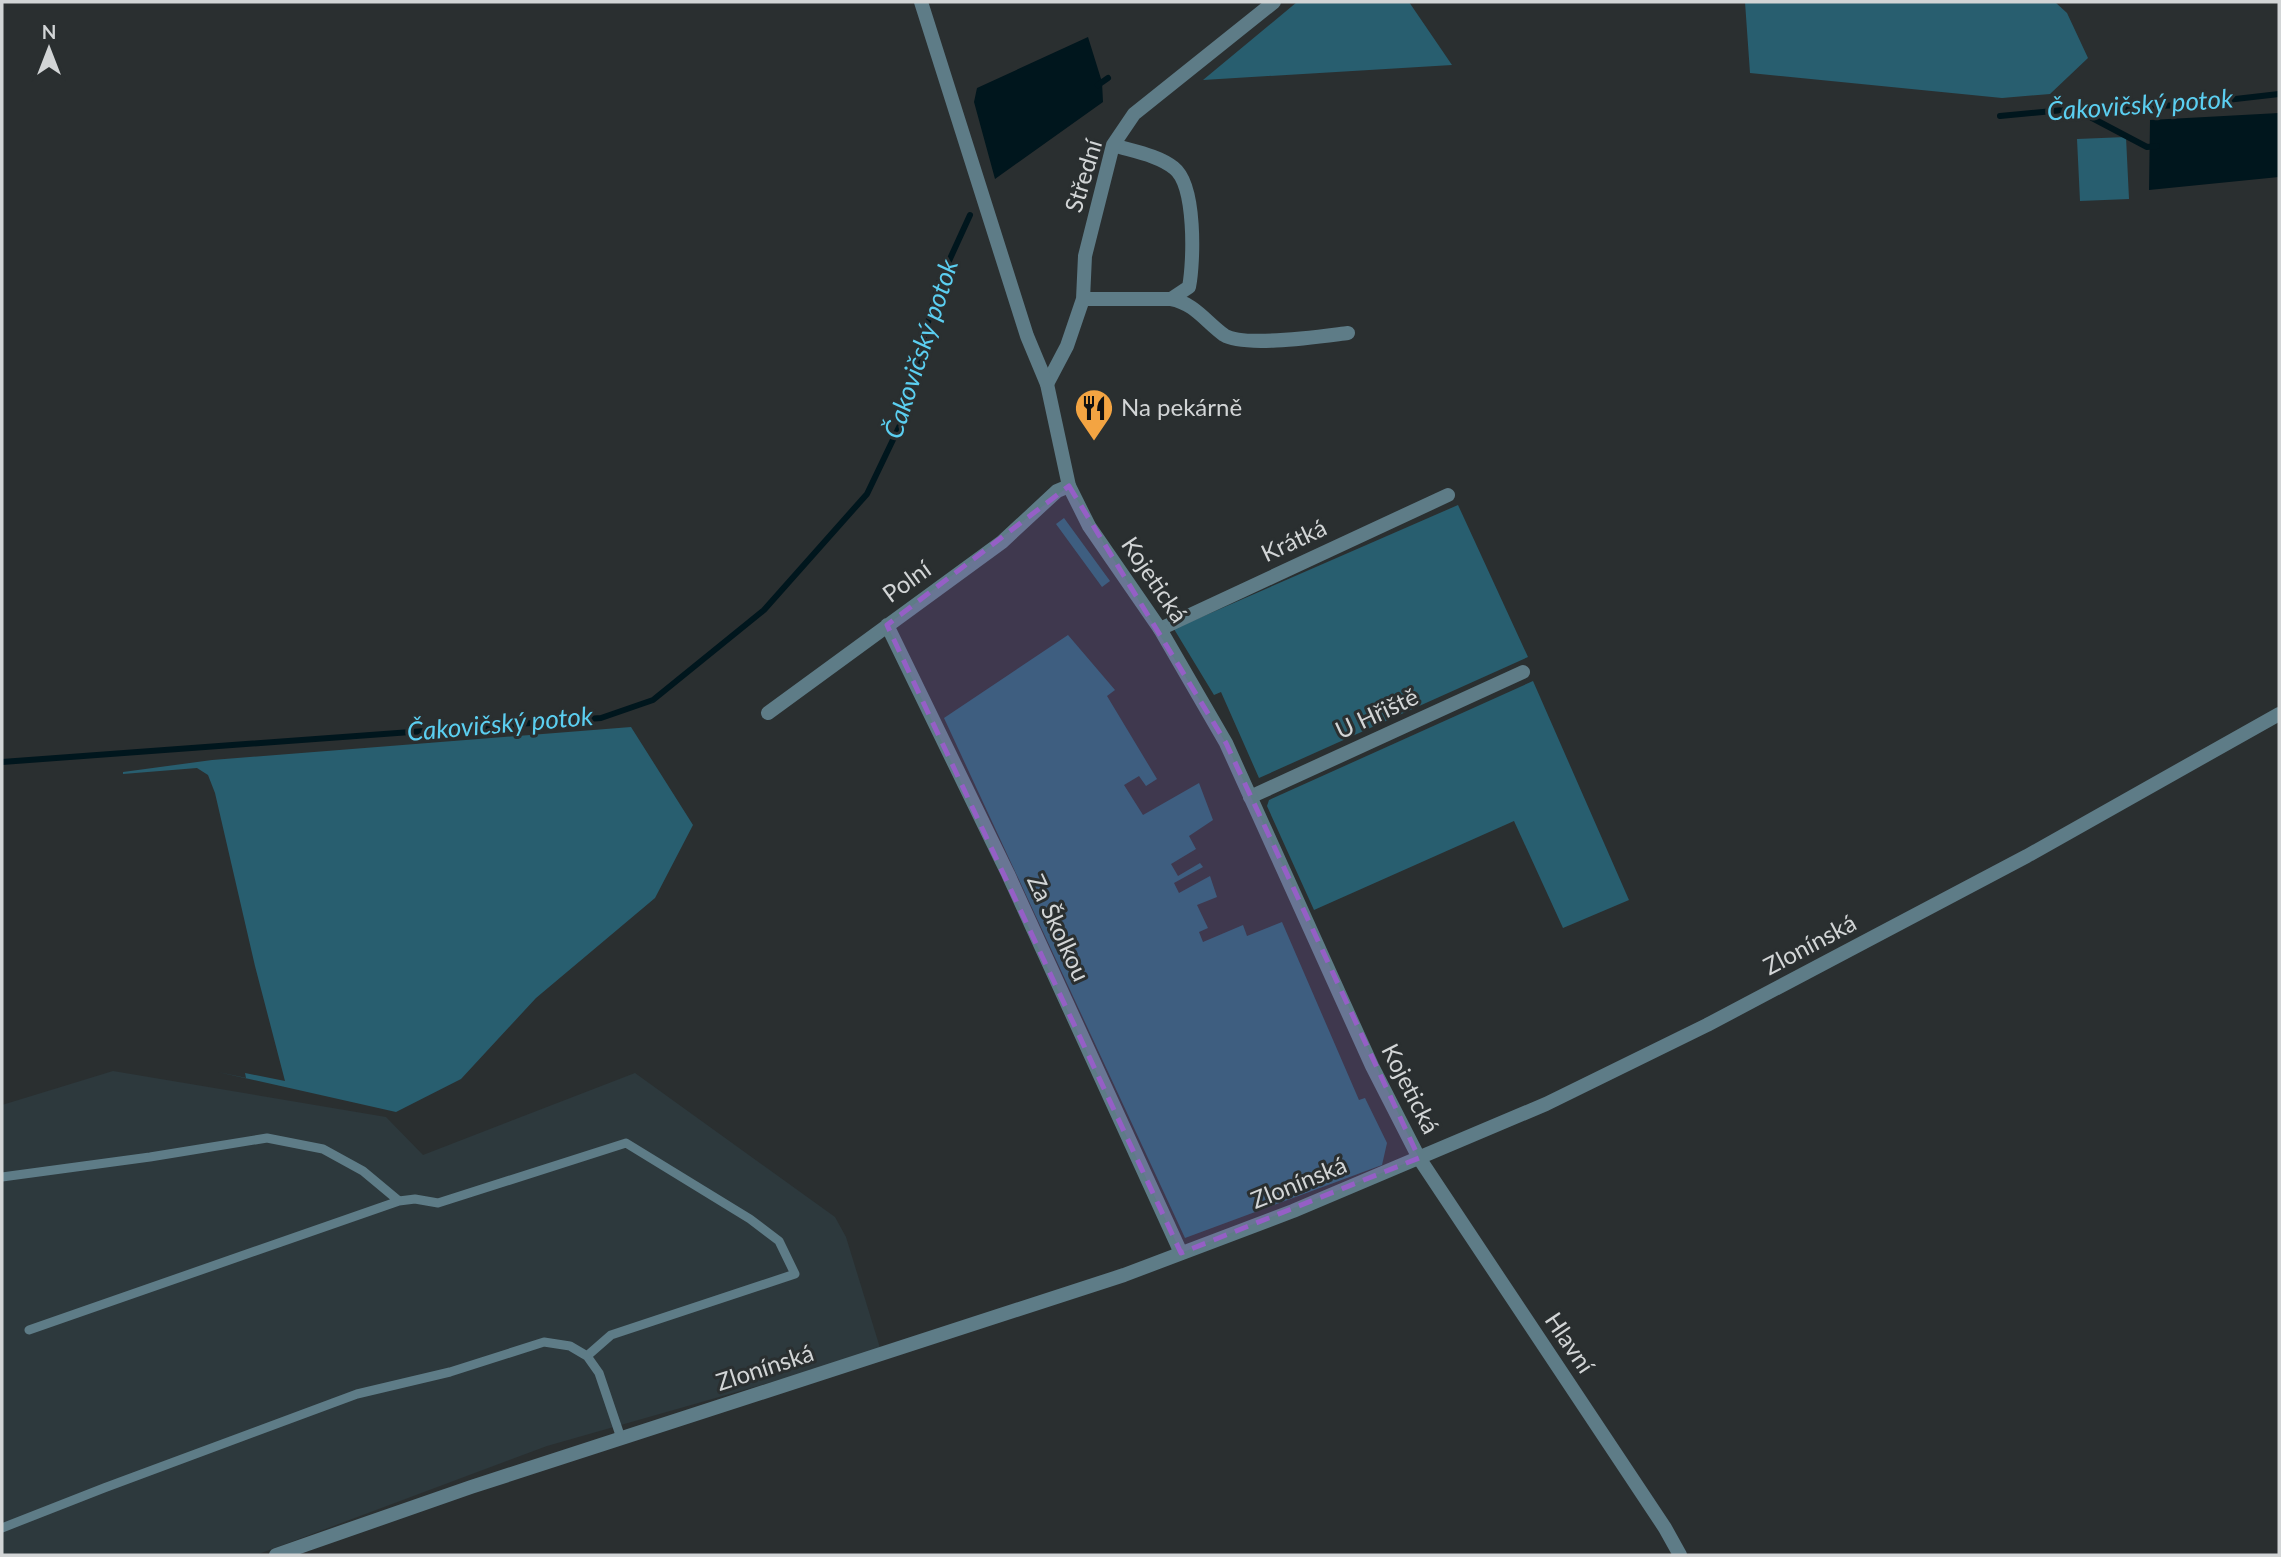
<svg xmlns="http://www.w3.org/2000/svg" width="2281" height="1557" font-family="Lato,sans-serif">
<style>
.built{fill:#2d393d}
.green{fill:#285e6f}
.water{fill:#00161d}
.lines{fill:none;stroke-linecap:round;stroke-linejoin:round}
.stream{stroke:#00161d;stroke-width:6}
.service{stroke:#5e7c87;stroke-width:9}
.minor{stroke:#5e7c87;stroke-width:14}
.tertiary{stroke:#5e7c87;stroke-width:14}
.marked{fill:#955fc6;fill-opacity:0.2;stroke:#955fc6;stroke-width:5;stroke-dasharray:14 9;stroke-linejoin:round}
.labels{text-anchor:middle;stroke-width:6;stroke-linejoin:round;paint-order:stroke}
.street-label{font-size:24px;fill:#d2d5d6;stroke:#2a2f30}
.poi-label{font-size:24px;fill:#d2d5d6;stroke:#2a2f30;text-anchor:start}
.water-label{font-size:26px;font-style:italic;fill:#5bcff1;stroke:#2a2f30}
</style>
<rect width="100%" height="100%" fill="#2a2f30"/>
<!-- built -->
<path class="built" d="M 113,1071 L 386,1117 L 423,1155 L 635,1073 L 835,1217 L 846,1237 L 881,1351 L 547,1446 L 256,1555 L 2,1555 L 2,1105 Z"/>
<!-- green -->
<path class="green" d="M 1297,2 L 1409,2 L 1452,65 L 1203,80 Z
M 1745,2 L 2055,2 L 2067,13 L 2088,58 L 2050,94 L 2002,98 L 1750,73 Z
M 2126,137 L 2129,199 L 2080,201 L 2077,139 Z
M 1458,505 L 1528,657 L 1259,778 L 1221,692 L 1214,695 L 1174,629 Z
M 1064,518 L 1110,581 L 1102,587 L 1056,524 Z
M 1068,635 L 1115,690 L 1107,696 L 1157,779 L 1146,786 L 1139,776 L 1124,785 L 1143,815 L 1199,783 L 1213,820 L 1189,836 L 1196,849 L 1171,864 L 1178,876 L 1200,863 L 1203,867 L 1174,883 L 1179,893 L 1210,876 L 1217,897 L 1197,905 L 1208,928 L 1199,932 L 1203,942 L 1243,925 L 1247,936 L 1282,922 L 1359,1100 L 1365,1098 L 1387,1143 L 1382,1165 L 1185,1238 L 944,718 Z
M 1533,681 L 1629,900 L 1563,928 L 1514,821 L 1314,910 L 1267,806 L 1269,800 Z
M 631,727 L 693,825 L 655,898 L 536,998 L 461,1079 L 396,1112 L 218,1072 L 246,1078 L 245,1073 L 285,1081 L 255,966 L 215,793 L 208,775 L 197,768 L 123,774 L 123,772 L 212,760 Z"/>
<!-- water -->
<path class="water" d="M 1088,37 L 1102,82 L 1103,102 L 995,179 L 974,102 L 977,88 Z
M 2279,113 L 2279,177 L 2149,190 L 2150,120 Z"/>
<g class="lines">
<!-- stream -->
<path class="stream" d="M 1098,85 L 1108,78
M 2075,109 L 2147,147 L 2157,146
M 2000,116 L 2074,109 L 2183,105 L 2279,94
M 2,762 L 601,718 L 653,700 L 764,610 L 867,494 L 901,423 L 938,285 L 970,215"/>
<!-- service -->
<path class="service" d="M 2,1177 L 150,1157 L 267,1138 L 323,1149 L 363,1171 L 399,1201
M 29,1330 L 399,1201 L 415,1199 L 438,1203 L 626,1143 L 750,1219 L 779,1241 L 795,1274 L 611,1335 L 587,1356
M 2,1528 L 104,1488 L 357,1394 L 450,1372 L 544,1342 L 570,1346 L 587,1356 L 599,1373 L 621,1438"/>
<!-- minor -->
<path class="minor" d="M 1113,145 C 1132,151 1158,155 1174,168 C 1196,185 1194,261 1189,287 L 1171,299
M 1083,299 L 1171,299 C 1194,303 1206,322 1224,335 C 1244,348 1323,336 1348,333
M 1047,384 L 1067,346 L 1083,299 L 1085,256 L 1113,145 L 1134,114 L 1274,2
M 887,625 L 1008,874 L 1181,1253
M 1160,629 L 1448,495
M 768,713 L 1002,542 L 1057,491 L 1069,486
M 1250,797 L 1523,672"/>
<!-- tertiary -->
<path class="tertiary" d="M 921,2 L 1027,336 L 1047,384 L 1069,486 L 1089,526 L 1160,629 L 1226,743 L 1372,1066 L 1419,1158 L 1665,1528 L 1680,1555
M 276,1555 L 471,1487 L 1124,1275 L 1293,1211 L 1546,1104 L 1707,1025 L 2027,856 L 2279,714"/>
</g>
<!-- marked area -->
<path class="marked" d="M 1069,486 L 1226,743 L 1419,1158 L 1181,1253 L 887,625 Z"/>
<!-- icons -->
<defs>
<g id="restaurant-pin" transform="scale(2.0125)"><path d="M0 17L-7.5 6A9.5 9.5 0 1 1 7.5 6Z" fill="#f3a442" stroke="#2a2f30"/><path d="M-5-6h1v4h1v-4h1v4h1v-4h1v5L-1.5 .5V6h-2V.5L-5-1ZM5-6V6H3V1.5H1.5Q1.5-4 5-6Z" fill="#111"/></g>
</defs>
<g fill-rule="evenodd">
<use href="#restaurant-pin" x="1094" y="408"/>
</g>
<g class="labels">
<!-- street labels -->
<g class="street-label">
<text transform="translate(1084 176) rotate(-73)" y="8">Střední</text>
<text transform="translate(1294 541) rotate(-25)" y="8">Krátká</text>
<text transform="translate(1154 580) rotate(56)" y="8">Kojetická</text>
<text transform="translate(907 582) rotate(-36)" y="8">Polní</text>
<text transform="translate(1377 714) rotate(-25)" y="8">U Hřiště</text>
<text transform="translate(1058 928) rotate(65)" y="8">Za Školkou</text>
<text transform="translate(1810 945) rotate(-28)" y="8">Zlonínská</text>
<text transform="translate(1410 1089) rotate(63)" y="8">Kojetická</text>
<text transform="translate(1299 1183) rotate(-22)" y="8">Zlonínská</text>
<text transform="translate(1569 1343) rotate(56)" y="8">Hlavní</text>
<text transform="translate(765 1368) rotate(-18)" y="8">Zlonínská</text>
</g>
<!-- poi labels -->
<g class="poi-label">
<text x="1121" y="416">Na pekárně</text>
</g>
<!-- water labels -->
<g class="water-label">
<text transform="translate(2140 105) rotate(-4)" y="9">Čakovičský potok</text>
<text transform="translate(921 349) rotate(-72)" y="9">Čakovičský potok</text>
<text transform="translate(500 724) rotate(-5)" y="9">Čakovičský potok</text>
</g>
</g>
<!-- border -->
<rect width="2281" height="1557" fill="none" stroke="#d2d5d6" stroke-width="7"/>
<!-- north arrow -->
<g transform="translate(49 49)" stroke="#2a2f30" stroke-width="5" paint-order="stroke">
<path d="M0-5L12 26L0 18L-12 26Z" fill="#d2d5d6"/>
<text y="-10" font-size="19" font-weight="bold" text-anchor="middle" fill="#d2d5d6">N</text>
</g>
</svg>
